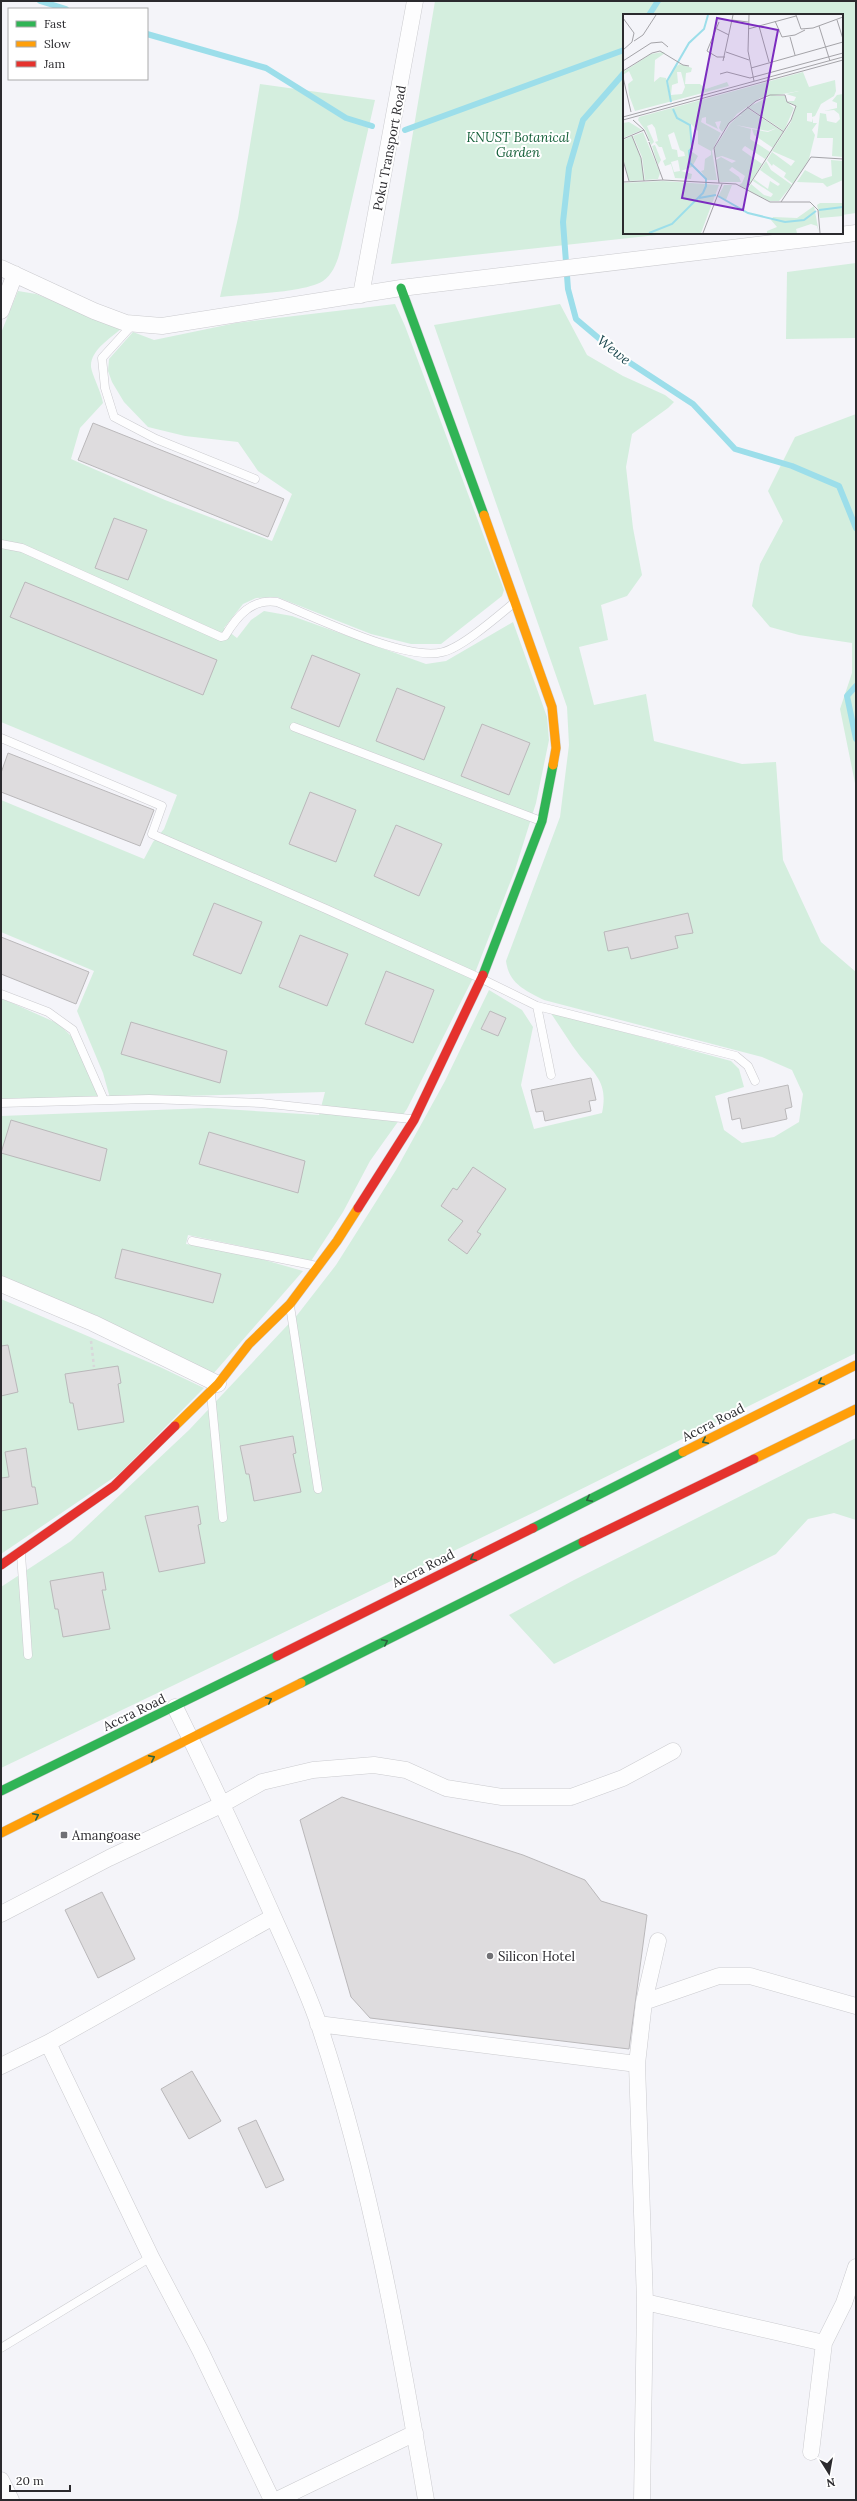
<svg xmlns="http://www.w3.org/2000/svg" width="857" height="2501" font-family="Lora,serif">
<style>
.green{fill:#d4eede}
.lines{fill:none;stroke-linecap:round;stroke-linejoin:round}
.stream{stroke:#9cdeea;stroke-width:6}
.building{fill:#dedcde;stroke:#bab8ba}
.lane-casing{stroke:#cbcbcf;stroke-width:9}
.street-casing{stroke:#cbcbcf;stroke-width:17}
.fast-casing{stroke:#cbcbcf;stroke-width:10}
.slow-casing{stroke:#cbcbcf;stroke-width:10}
.jam-casing{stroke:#cbcbcf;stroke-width:10}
.path{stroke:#d8d7da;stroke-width:2.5;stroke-dasharray:3 3;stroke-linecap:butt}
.lane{stroke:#fdfdfe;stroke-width:8}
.street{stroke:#fdfdfe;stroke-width:16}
.fast{stroke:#30b455;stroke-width:9}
.slow{stroke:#ff9f0a;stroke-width:9}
.jam{stroke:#e5322d;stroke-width:9}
.oneway{stroke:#2d613e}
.poi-dot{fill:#717175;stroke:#fff;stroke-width:1.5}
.labels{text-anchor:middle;stroke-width:4;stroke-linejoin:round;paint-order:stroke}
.park-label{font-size:13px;font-style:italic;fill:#125e37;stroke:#fff}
.street-label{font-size:13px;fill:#2b2a2e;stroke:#fff}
.poi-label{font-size:13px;fill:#2b2a2e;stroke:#fff;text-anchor:start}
.water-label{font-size:14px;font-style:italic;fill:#1d484f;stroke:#fff}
.inset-river{fill:none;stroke:#9cdeea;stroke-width:2}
.inset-road{fill:none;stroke:#a4a3a8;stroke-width:1}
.view{fill:#7b2cbf;fill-opacity:0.15;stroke:#7b2cbf;stroke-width:2}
.inset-edge{fill:none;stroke:#2b2a2e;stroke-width:2}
</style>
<rect width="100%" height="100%" fill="#f4f4f9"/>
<!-- green -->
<path class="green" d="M 435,1 L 856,1 L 856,213 L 842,215 L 842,15 L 624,15 L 624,233 L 675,233 L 391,264 Z
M 260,84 L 375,100 L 342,243 C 339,256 335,273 323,281 C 304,293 244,294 220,297 L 238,218 Z
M 856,263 L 856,338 L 786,339 L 787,272 Z
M 18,291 L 36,294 L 122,328 C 111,338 90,350 91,367 C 92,375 101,391 103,403 L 80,428 L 71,459 L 165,500 L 272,541 L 292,494 L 258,471 L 238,442 L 185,436 L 148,427 L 124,402 L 112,382 L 108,371 L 109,359 L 133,332 L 154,340 L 236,323 L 395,304 L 405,326 L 504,590 L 502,596 L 441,644 L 411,644 L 371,634 L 277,597 L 256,598 L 243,604 L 224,628 L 237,638 L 251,620 L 264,611 L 292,616 L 426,664 L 446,661 L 513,622 L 547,717 L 549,740 L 536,803 L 515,870 L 473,978 L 407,1109 L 370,1161 L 343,1212 L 311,1261 L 188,1235 L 186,1244 L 230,1250 L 303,1271 L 213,1374 L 1,1283 L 1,1116 L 208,1108 L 319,1115 L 325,1092 L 110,1098 L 103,1073 L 77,1011 L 94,971 L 1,932 L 1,800 L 144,859 L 153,842 L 164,829 L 177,795 L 1,722 L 1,333 Z
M 560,304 L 587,355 L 623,376 L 665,395 L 674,402 L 668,408 L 632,434 L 626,467 L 633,528 L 642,575 L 627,596 L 601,605 L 608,640 L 579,647 L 594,705 L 646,694 L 654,741 L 742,764 L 776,762 L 783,860 L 821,942 L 856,972 L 856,1353 L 541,1509 L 1,1768 L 1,1587 L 71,1541 L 189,1430 L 298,1314 L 336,1265 L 396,1170 L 445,1081 L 489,990 L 522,1010 L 533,1027 L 521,1085 L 534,1129 L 602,1113 C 608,1084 597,1076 580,1056 C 569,1042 560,1026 550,1012 L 731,1061 L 739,1069 L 744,1087 L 715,1096 L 724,1130 L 742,1143 L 774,1137 L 799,1122 L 803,1094 L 792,1070 L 762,1057 L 544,1000 C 525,990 509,984 506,961 L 560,817 L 569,745 L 567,707 L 434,325 Z
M 856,414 L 856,788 L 840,709 L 852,673 L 852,643 L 799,635 L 770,627 L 752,606 L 760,564 L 783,521 L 768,491 L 795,437 Z
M 1,998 L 59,1024 L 75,1040 L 101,1097 L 1,1100 Z
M 1,1299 L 160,1367 L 204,1388 L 119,1474 L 1,1554 Z
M 856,1438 L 856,1520 L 834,1513 L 808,1519 L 776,1554 L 554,1664 L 509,1615 L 574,1580 Z"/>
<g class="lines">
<!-- stream -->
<path class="stream" d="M 40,1 L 66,9
M 649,15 L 658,1
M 147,34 L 266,68 L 346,118 L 372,126
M 624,73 L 583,120 L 569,168 L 563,222 L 568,289 L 576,319 L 621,357 L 693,404 L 735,449 L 792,466 L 839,486 L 856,528
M 405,130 L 624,50
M 856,686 L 847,696 L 856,739"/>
</g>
<!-- building -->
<path class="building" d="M 93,423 L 284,499 L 268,537 L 78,460 Z
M 114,518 L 147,530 L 128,580 L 95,568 Z
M 25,582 L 217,660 L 203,695 L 10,617 Z
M 312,655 L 360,674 L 339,727 L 291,708 Z
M 397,688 L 445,707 L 424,760 L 376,741 Z
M 482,724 L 530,743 L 509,795 L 461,776 Z
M 8,753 L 154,810 L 140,846 L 1,792 L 1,773 Z
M 310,792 L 356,810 L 336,862 L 289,844 Z
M 396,825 L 442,844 L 419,896 L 374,876 Z
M 214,903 L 262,922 L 241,974 L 193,955 Z
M 688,913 L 693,933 L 675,936 L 678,948 L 631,959 L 628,947 L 608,951 L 604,932 Z
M 300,935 L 348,954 L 327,1006 L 279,987 Z
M 1,937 L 89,972 L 76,1004 L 1,974 Z
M 386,971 L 434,990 L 413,1043 L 365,1024 Z
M 490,1011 L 506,1018 L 498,1036 L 481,1029 Z
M 131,1022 L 227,1051 L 220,1083 L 121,1054 Z
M 591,1078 L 596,1100 L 589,1101 L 591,1111 L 545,1121 L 543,1111 L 536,1112 L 531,1090 Z
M 788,1085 L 792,1107 L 785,1109 L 787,1119 L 742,1129 L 740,1118 L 732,1120 L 728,1098 Z
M 11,1120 L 107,1149 L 100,1181 L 1,1153 Z
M 209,1132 L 305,1161 L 298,1193 L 199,1164 Z
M 473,1167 L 506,1189 L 477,1232 L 481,1234 L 467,1254 L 448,1240 L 463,1221 L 441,1206 L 453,1188 L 457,1190 Z
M 122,1249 L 221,1274 L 213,1303 L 115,1278 Z
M 8,1345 L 18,1392 L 1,1396 L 1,1346 Z
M 118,1366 L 121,1383 L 118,1384 L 124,1422 L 78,1430 L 73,1403 L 70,1403 L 65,1374 Z
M 293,1436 L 296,1453 L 293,1454 L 301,1492 L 254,1501 L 249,1474 L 246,1474 L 240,1446 Z
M 26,1448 L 32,1487 L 35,1487 L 38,1504 L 1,1511 L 1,1478 L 9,1477 L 5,1452 Z
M 198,1506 L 201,1524 L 198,1525 L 205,1563 L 159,1572 L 145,1516 Z
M 103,1572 L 106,1590 L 102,1590 L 110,1629 L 63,1637 L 58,1609 L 55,1609 L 50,1581 Z
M 342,1797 L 523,1855 L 585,1880 L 601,1901 L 647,1915 L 629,2049 L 370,2018 L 351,1997 L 300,1820 Z
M 102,1892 L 135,1959 L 98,1978 L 65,1910 Z
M 192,2071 L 221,2121 L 189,2139 L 161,2089 Z
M 256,2120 L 284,2180 L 266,2188 L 238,2128 Z"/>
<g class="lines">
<!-- lane casing -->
<g class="lane-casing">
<path id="lane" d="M 133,324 L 102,358 L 105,388 L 114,417 L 156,439 L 255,479
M 1,544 L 22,548 L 221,637 L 225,636 C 237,616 252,598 277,602 C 315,617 406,662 443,652 C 463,647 499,615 515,602
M 294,727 L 541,821
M 1,738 L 162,806 L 152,834 L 326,909 L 482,979 L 537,1006 L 736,1056 L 748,1066 L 755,1081
M 1,994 L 48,1012 L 73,1030 L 104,1100
M 537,1006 L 551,1075
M 1,1103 L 149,1099 L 261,1103 L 411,1119
M 192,1241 L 317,1266
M 290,1306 L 318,1489
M 211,1394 L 223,1518
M 21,1554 L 28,1655
M 1,2348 L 151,2257"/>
</g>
<!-- street casing -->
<g class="street-casing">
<path id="street" d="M 1,268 L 94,311 L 126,323 L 162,326 L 401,288 L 856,233
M 361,295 L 415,1
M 1,311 L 15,274
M 1,1284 L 93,1323 L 218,1384
M 175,1707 C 209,1776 242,1846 273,1916 C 289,1952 306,1987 319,2025 C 370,2178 399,2340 426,2500
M 1,1914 L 109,1858 L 221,1805 L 262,1782 L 313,1770 L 374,1765 L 406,1770 L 446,1788 L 502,1797 L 571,1797 L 623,1778 L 673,1751
M 644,2002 L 719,1976 L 750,1976 L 856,2006
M 318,2024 L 637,2064
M 48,2043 L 151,2257 L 200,2350 L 272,2500
M 1,2066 L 48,2043 L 273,1917
M 645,2302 L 824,2343
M 811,2452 L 824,2343 L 844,2303 L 856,2267
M 1,2480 L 11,2500
M 277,2500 L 415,2433
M 642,2500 L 645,2302 L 637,2064 L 644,2002 L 658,1941"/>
</g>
<!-- fast casing -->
<g class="fast-casing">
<path id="fast" d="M 401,288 L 484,515
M 483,975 L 542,821 L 553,765
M 533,1528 L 683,1452
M 301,1683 L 583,1542
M 1,1791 L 277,1656"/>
</g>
<!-- slow casing -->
<g class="slow-casing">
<path id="slow" d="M 484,515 L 552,707 L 556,748 L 553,765
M 175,1426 L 218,1384 L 249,1344 L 290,1304 L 337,1241 L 358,1208
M 683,1452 L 856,1365
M 754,1459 L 856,1409
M 1,1833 L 301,1683"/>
</g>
<!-- jam casing -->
<g class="jam-casing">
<path id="jam" d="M 358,1208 L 414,1120 L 483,975
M 583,1542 L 754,1459
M 1,1565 L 114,1486 L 175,1426
M 277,1656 L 533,1528"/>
</g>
<!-- path -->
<path class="path" d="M 91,1341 L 94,1367"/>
<!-- lane -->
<use href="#lane" class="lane"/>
<!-- street -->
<use href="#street" class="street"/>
<!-- fast -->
<use href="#fast" class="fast"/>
<!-- slow -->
<use href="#slow" class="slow"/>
<!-- jam -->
<use href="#jam" class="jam"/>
</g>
<!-- one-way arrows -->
<defs><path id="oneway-chevron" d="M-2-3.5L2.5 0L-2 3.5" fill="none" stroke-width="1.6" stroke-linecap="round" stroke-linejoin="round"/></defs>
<g class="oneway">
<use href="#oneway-chevron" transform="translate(821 1382) rotate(153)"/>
<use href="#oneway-chevron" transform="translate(705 1441) rotate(153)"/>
<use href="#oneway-chevron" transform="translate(589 1499) rotate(153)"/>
<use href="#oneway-chevron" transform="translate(473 1558) rotate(153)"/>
<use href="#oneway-chevron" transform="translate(385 1642) rotate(-27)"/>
<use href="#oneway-chevron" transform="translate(269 1700) rotate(-27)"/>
<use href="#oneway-chevron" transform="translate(152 1758) rotate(-26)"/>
<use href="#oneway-chevron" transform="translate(36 1816) rotate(-26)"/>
</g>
<!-- markers -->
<g class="poi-dot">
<rect x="60" y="1831" width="8" height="8" rx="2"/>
<circle cx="490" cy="1956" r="4"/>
</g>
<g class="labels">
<!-- park labels -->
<g class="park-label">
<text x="518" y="142">KNUST Botanical<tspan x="518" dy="15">Garden</tspan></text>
</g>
<!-- street labels -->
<g class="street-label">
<text transform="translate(389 148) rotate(-79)" y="5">Poku Transport Road</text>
<text transform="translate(713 1422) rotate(-27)" y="5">Accra Road</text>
<text transform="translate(423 1568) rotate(-27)" y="5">Accra Road</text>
<text transform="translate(134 1712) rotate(-26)" y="5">Accra Road</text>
</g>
<!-- poi labels -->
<g class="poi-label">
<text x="72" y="1840">Amangoase</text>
<text x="498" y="1961">Silicon Hotel</text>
</g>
<!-- water labels -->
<g class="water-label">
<text transform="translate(614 350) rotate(38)" y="5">Wewe</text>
</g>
</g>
<!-- overview -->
<g transform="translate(623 14)">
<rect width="220" height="220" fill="#f4f4f9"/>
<path d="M 40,38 L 42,39 L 32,46 L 31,68 L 37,63 L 43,64 L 47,86 L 45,67 L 52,53 L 57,50 L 69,54 L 68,58 L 63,59 L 62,70 L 77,70 L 83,75 L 104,68 L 106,72 L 12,97 L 6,81 L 5,70 L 10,66 L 6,57 L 0,61 L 0,58 L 28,40 ZM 54,58 L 58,58 L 62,73 L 59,80 L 48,81 L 49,71 L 55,69 ZM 180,58 L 186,73 L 212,66 L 213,77 L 211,82 L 198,90 L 192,102 L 189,103 L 189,99 L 184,99 L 184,107 L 189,108 L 190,104 L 190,109 L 194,109 L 189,116 L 192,121 L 186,145 L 170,170 L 161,163 L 163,159 L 150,150 L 149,152 L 144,146 L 149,138 L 168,152 L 172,147 L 149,137 L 168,108 L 173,92 L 164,87 L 171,87 L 173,83 L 163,80 L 176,77 L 137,84 L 114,100 L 99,118 L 96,114 L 98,107 L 92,108 L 95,115 L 83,109 L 83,103 L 79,104 L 78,108 L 98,119 L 89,137 L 94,166 L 84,166 L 78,157 L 81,156 L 82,145 L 88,141 L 88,137 L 75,130 L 75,117 L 68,110 L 68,137 L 75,142 L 69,153 L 58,157 L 69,160 L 68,165 L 52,164 L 48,150 L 42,152 L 40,147 L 43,145 L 39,133 L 36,133 L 32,128 L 35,127 L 32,114 L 29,110 L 24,112 L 31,128 L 28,131 L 23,117 L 15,106 L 16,103 ZM 51,118 L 57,136 L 61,138 L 62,142 L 55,143 L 54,136 L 49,135 L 45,121 ZM 55,146 L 57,157 L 51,158 L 48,148 ZM 220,80 L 220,143 L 209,142 L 210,124 L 194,124 L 197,99 L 203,100 L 204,107 L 213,109 L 217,105 L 216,100 L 211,96 L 201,97 L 214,94 L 214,89 L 209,87 L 214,81 ZM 148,82 L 162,82 L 163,87 L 171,94 L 161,117 L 125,93 ZM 124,94 L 154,114 L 145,117 L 113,111 L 128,115 L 127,125 L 147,138 L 142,145 L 122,132 L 120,134 L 119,136 L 139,150 L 123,175 L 116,171 L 119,169 L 122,162 L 109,153 L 106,156 L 116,163 L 118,168 L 96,168 L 93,146 L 98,143 L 109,149 L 113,147 L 99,142 L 92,144 L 91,135 L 107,110 L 116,101 L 119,102 L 116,100 ZM 6,108 L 19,116 L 0,124 L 0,109 ZM 154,114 L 160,118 L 150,134 L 131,121 L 129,115 L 145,118 ZM 20,118 L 37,159 L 35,165 L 22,166 L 19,143 L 10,122 ZM 9,122 L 18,145 L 21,166 L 6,167 L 0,144 L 0,126 ZM 32,131 L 38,146 L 35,151 L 29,132 ZM 208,146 L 220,147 L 220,166 L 204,173 L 200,169 L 174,168 L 182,156 L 199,165 L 209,162 ZM 143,147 L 148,156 L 169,171 L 156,187 L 146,187 L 125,176 L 128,170 L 141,181 L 148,183 L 150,180 L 130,167 L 131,165 L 145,175 L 147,167 L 155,172 L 157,170 L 137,156 ZM 40,167 L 96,171 L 78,219 L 0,219 L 0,169 ZM 101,171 L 109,171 L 103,186 L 95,183 ZM 197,189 L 220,189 L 220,202 L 197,204 L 194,191 ZM 191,192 L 196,219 L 194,212 L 188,210 L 173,215 L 174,219 L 144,219 L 144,217 L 154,213 L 148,206 L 150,203 L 174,204 Z" fill="#d4eede" fill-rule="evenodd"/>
<path class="inset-river" d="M 48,88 L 44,67 L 66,29 L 81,15 L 85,1M 95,182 L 125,199 L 162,208 L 181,206 L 193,197M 76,184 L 93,181M 196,196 L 220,193M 26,219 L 49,210 L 80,179 L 83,172 L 83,165 L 67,149 L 66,137 L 69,134 L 67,111 L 54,104 L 50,95"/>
<path class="inset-road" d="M 126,1 L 125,37 L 131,67M 173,1 L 178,15 L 190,14 L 220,3M 0,4 L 11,19 L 9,28 L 0,36M 109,6 L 125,8M 214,6 L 220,25M 152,7 L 159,23 L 172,21 L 182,16M 96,8 L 84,37 L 94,43 L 102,43M 136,12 L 146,48M 196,12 L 207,47M 94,15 L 106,21M 125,15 L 173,2M 167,23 L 172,41M 11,27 L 20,21 L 33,1M 103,38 L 126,46M 0,47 L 28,29 L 39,28 L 45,33M 100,47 L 110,1M 128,54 L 220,28M 0,57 L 29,39 L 37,37 L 60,51 L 66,52M 97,60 L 104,58 L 127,64 L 220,39M 0,63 L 8,98M 124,93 L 161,118M 0,103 L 220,43M 0,106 L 220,46M 10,106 L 21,116 L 26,127M 9,122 L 18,144 L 21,167M 0,125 L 21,116M 26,128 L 40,166M 0,146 L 6,167M 0,168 L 40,166 L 113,170 L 147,188 L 187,188 L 195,196 L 197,219M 96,169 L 91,134 L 106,109 L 133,87 L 147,81 L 162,81 L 164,88 L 173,92 L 168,106 L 123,176M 158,188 L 188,143 L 220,145M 80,219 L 99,170"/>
<path class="view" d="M 94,4 L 155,16 L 120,196 L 59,184 Z"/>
<rect width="220" height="220" class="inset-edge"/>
</g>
<!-- border -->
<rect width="857" height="2501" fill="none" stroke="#2b2a2e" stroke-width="4"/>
<!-- legend -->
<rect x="8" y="8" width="140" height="72" fill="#ffffff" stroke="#aaaaab"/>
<rect x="16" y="21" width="20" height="6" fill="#30b455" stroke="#aaaaab"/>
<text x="44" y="28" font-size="12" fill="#2b2a2e">Fast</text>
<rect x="16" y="41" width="20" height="6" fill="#ff9f0a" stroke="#aaaaab"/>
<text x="44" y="48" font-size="12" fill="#2b2a2e">Slow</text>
<rect x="16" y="61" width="20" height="6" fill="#e5322d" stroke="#aaaaab"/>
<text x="44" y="68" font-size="12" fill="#2b2a2e">Jam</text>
<!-- north arrow -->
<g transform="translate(829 2473) rotate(169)" stroke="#ffffff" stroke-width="3" paint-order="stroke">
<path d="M0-3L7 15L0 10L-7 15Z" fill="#2b2a2e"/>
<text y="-6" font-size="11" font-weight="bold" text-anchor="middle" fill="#2b2a2e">N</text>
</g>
<!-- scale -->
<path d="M10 2485v6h60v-6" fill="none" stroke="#2b2a2e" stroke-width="2"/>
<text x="16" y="2485" font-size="12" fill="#2b2a2e" stroke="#ffffff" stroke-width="3" paint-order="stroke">20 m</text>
</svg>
